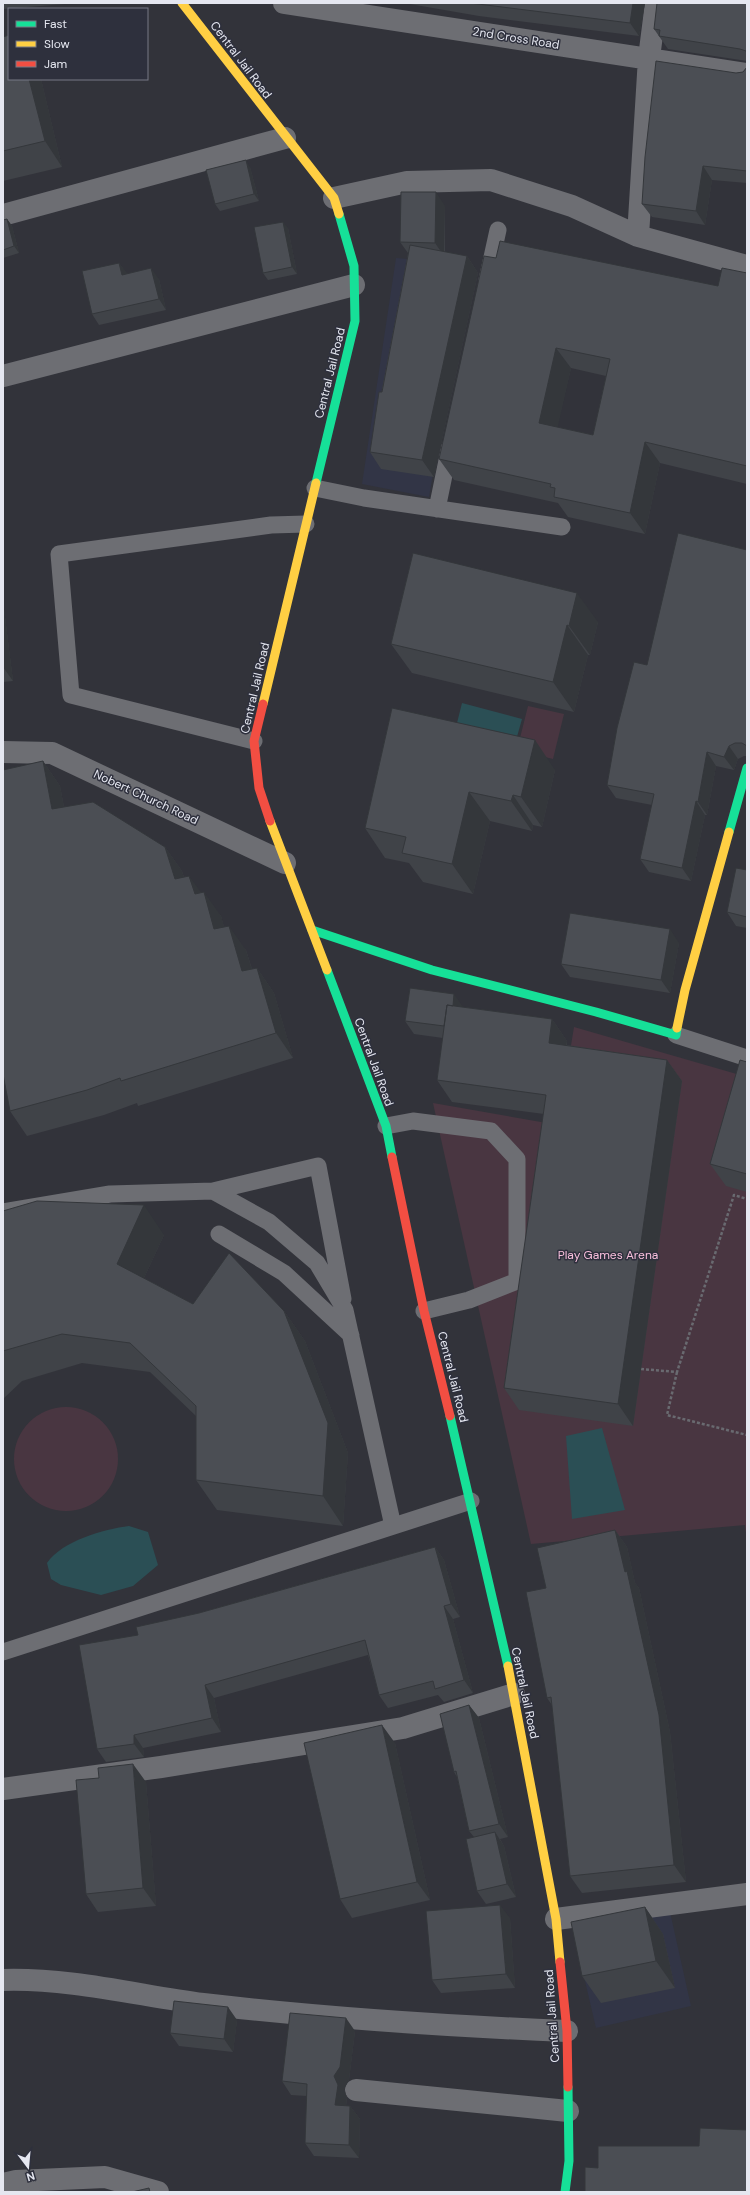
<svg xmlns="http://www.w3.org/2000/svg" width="750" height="2195" font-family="'DM Sans',sans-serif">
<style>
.built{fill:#323546}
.green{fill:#493641}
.water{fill:#2b4f55}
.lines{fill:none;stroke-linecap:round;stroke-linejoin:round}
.path{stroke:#696a70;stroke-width:2.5;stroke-dasharray:3 2;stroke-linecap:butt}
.lane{stroke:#6d6e73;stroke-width:17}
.street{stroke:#6d6e73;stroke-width:22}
.fast{stroke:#16e098;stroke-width:9}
.slow{stroke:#ffcf43;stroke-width:9}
.jam{stroke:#f24e42;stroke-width:9}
.wall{fill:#404348;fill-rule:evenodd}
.shaded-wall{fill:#34373b}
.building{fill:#4b4e54;stroke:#34373b;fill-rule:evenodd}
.labels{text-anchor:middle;stroke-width:3;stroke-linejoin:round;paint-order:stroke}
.street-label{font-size:12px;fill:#e5e7f0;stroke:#2e303d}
.park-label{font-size:12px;fill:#f8bfdc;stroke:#2e303d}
</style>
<rect width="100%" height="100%" fill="#32333a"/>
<!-- built -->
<path class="built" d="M 396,258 L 469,264 L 429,497 L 362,484 Z
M 670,1912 L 691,2006 L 596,2028 L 574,1934 Z"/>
<!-- green -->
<path class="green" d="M 528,706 L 564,714 L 553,759 L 517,750 Z
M 574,1027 L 747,1077 L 747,1541 L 745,1525 L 531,1544 L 433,1103 L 558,1125 Z
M14 1459a52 52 0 1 1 104 0a52 52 0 1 1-104 0Z"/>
<!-- water -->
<path class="water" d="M 462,703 L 522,719 L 513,751 L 454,735 Z
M 602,1428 L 625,1510 L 572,1519 L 566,1436 Z
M 129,1526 L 148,1532 L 158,1565 L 133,1586 L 101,1595 L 61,1585 L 51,1579 L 47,1563 C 62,1541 104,1529 129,1526 Z"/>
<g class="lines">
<!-- path -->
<path class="path" d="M 641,1369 L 677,1372 L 734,1195 L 747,1199
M 677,1372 L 667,1415 L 747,1435"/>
<!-- lane -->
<path class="lane" d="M 487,280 L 498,230
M 315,488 L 364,498 L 562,527
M 437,509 L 450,446
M 254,741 L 71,695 L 59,554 L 271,525 L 306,524
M 676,1035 L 747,1058
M 386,1126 L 413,1121 L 491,1131 L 517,1159 L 517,1281 L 469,1300 L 424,1311
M 213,1191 L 318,1166 L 343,1299
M 3,1212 L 110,1194 L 213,1191 L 269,1222 L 317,1263 L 345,1310 L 393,1526
M 219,1234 L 284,1273 L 351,1335
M 3,1652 L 471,1501"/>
<!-- street -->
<path class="street" d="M 284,3 L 747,74
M 334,198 L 407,182 L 491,180 L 572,206 L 638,236 L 747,266
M 3,215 L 285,138
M 638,236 L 649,58 L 656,3
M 3,376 L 354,285
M 3,752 L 52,753 L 285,863
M 3,1789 L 161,1767 L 403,1728 L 514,1694
M 556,1919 L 747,1894
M 3,1980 C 71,1978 136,1995 203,2004 C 324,2018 446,2026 567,2031
M 356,2090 L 568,2111
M 3,2184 L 16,2181 L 105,2177 L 158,2192"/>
<!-- fast -->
<path class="fast" d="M 316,483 L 355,321 L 354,266 L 339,214
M 729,832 L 747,768
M 312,930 L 432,970 L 596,1012 L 676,1035 L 677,1028
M 327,970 L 386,1126 L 392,1157
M 450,1416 L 508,1666
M 565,2192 L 569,2161 L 568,2087"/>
<!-- slow -->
<path class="slow" d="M 182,3 L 334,198 L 339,214
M 263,704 L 316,483
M 270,821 L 327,970
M 677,1028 L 685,990 L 729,832
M 508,1666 L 556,1919 L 560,1962"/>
<!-- jam -->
<path class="jam" d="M 263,704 L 254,741 L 259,788 L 270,821
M 392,1157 L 424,1311 L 450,1416
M 560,1962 L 567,2031 L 568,2087"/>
</g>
<!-- wall -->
<path class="wall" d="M 3,3 L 77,3 L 3,9 Z
M 404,3 L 645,3 L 639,36 L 479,16 Z
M 747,3 L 747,61 L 668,49 L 654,29 Z
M 3,37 L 9,79 L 41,79 L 62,167 L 3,181 Z
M 747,67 L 747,183 L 712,180 L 705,225 L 652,217 L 642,204 L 736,73 L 743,72 Z
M 250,167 L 259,201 L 220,211 L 215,204 Z
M 445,206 L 445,252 L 467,256 L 478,273 L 434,477 L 381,469 L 370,452 L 408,253 L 400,242 Z
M 7,219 L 12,226 L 19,253 L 3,258 L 3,220 Z
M 288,228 L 297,274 L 268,280 L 263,273 Z
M 496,258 L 718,286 L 747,273 L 747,484 L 660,463 L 645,534 L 568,517 L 558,503 L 454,480 L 439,459 ZM 571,368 L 606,376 L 593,435 L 557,427 Z
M 119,263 L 127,274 L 159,279 L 166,310 L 99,325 L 92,314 Z
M 747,550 L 747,756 L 744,756 L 738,759 L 734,770 L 716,766 L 707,815 L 705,815 L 691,881 L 649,872 L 640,859 L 652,805 L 616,798 L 607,785 L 647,665 Z
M 413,553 L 598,622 L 590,655 L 588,655 L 574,712 L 412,673 L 391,644 Z
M 3,601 L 13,681 L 3,682 Z
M 392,708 L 555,770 L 542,827 L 533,825 L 532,831 L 490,821 L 473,894 L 423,882 L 409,863 L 385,858 L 365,828 Z
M 43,761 L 60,786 L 64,807 L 165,847 L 182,871 L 184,877 L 201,893 L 221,916 L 224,927 L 246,950 L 252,969 L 257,968 L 274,993 L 293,1058 L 138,1106 L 137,1103 L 104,1115 L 27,1136 L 10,1111 Z
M 747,870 L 747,928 L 736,926 L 727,912 Z
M 679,943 L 670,993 L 570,977 L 561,964 Z
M 463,1007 L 552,1019 L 567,1041 L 567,1045 L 667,1060 L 682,1081 L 633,1426 L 519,1410 L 504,1388 L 544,1114 L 452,1102 L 437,1080 L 443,1038 L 414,1034 L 405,1021 Z
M 747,1062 L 747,1192 L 726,1186 L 710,1164 Z
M 3,1211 L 164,1235 L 144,1278 L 193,1304 L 284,1311 L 305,1341 L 348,1453 L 343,1526 L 217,1510 L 196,1480 L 196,1416 L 150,1372 L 82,1363 L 22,1381 L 3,1399 Z
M 615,1530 L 627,1547 L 635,1583 L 639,1588 L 670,1732 L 686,1882 L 582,1893 L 570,1876 L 552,1705 L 547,1698 L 546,1588 Z
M 435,1547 L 444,1560 L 460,1617 L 453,1619 L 473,1693 L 444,1702 L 438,1695 L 388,1708 L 379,1695 L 368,1655 L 214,1698 L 221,1732 L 143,1748 L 144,1757 L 106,1762 L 97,1749 L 138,1635 L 199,1613 Z
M 469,1705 L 479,1718 L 508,1837 L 500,1839 L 504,1846 L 516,1897 L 486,1904 L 477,1891 L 474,1837 L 469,1831 L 457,1777 L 454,1772 Z
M 395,1743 L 430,1900 L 352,1918 L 340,1899 Z
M 99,1778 L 146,1782 L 156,1906 L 98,1912 L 86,1894 Z
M 645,1907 L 663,1934 L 675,1988 L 601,2003 L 582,1976 Z
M 510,1918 L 515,1988 L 441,1993 L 432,1980 Z
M 237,2020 L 233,2052 L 179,2046 L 170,2033 Z
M 355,2031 L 349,2080 L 344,2089 L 347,2098 L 346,2106 L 350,2106 L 360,2119 L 359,2158 L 314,2156 L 305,2143 L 307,2096 L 291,2095 L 282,2081 Z"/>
<!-- shaded-wall -->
<path class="shaded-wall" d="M 633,3 L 645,3 L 639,36 L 630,23 Z
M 29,79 L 41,79 L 62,167 L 45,141 Z
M 246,160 L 250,167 L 259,201 L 254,194 Z
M 703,166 L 712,180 L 705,225 L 696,211 Z
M 436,192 L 445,206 L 444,256 L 435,243 Z
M 7,219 L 12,226 L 19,253 L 14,246 Z
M 283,222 L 288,228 L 297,274 L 292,267 Z
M 467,256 L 478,273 L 434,477 L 422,460 Z
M 119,263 L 127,273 L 129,286 L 122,275 Z
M 151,268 L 159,279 L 166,310 L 159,299 Z
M 556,348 L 571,368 L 554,444 L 539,423 Z
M 645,442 L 660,463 L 645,534 L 630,513 Z
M 577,593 L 598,622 L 590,655 L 569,626 Z
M 3,601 L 13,681 L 3,667 Z
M 567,625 L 588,655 L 574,712 L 553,682 Z
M 535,740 L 555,770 L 542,827 L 521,797 Z
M 729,746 L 738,759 L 734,770 L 724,757 Z
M 707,752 L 716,766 L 707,815 L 698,802 Z
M 43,761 L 60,786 L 69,834 L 52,809 Z
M 469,792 L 490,821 L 473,894 L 452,864 Z
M 513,795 L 533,825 L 532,831 L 511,801 Z
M 696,801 L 705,815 L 691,881 L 682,868 Z
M 165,847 L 182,871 L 192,903 L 175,879 Z
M 189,876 L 206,899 L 204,892 L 221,916 L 232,954 L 214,929 L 195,894 Z
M 229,926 L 246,950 L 260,996 L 242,971 Z
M 670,929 L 679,943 L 670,993 L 661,980 Z
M 257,968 L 274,993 L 293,1058 L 276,1033 Z
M 454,994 L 463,1007 L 450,1027 Z
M 552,1019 L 567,1041 L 564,1064 L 549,1043 Z
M 667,1060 L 682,1081 L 633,1426 L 618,1404 Z
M 144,1205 L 164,1235 L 137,1293 L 117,1264 Z
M 284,1311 L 305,1341 L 348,1453 L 343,1526 L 323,1496 Z
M 615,1530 L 627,1547 L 635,1583 L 639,1588 L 670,1732 L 686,1882 L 674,1865 L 625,1572 Z
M 435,1547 L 444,1560 L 460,1617 L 451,1604 Z
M 444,1606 L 453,1619 L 473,1693 L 464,1680 Z
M 205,1685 L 214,1698 L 221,1732 L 212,1718 Z
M 469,1705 L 479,1718 L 508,1837 L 499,1824 Z
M 382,1725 L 395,1743 L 430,1900 L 417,1882 Z
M 134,1735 L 143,1748 L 144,1757 L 134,1744 Z
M 133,1764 L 146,1782 L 156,1906 L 143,1888 Z
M 495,1832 L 504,1846 L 516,1897 L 507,1884 Z
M 500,1905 L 510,1918 L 515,1988 L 506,1974 Z
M 645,1907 L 663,1934 L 675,1988 L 656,1961 Z
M 228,2007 L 237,2020 L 233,2052 L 224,2039 Z
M 346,2018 L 355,2031 L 349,2080 L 344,2089 L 347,2098 L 344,2119 L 335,2105 L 334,2076 Z
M 350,2106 L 360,2119 L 359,2158 L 349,2145 Z"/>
<!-- building -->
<path class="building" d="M 470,3 L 633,3 L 630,23 Z
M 657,3 L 747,3 L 747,53 L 746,51 L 740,49 L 659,36 L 660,30 L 654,29 Z
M 9,35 L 9,79 L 29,79 L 45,141 L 3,151 L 3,37 Z
M 656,61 L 736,73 L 743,72 L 747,67 L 747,171 L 703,166 L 696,211 L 642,204 L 645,157 Z
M 246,160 L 254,194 L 215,204 L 206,170 Z
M 401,192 L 436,192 L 435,243 L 400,242 Z
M 7,219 L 14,246 L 3,250 L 3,220 Z
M 283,222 L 292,267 L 263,273 L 254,227 Z
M 500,241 L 718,286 L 722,268 L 747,273 L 747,466 L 645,442 L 630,513 L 554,497 L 555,488 L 550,487 L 551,484 L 439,459 L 484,256 L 496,258 ZM 556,348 L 610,359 L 593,435 L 539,423 Z
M 410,245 L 467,256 L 422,460 L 370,452 L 379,392 L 382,392 Z
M 119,263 L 122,275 L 151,268 L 159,299 L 92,314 L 82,271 Z
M 678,533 L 747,550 L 747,746 L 742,743 L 735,743 L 729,746 L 724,757 L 707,752 L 698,802 L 696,801 L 682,868 L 640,859 L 654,794 L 607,785 L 617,728 L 634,662 L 647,665 Z
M 413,553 L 577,593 L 569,626 L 567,625 L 553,682 L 391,644 Z
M 392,708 L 535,740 L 521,797 L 513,795 L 511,801 L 469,792 L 452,864 L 402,853 L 406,837 L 365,828 Z
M 43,761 L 52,809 L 93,802 L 165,847 L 175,879 L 189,876 L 195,894 L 204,892 L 214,929 L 229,926 L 242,971 L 257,968 L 276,1033 L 121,1081 L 120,1078 L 87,1090 L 10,1111 L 3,1074 L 3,770 Z
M 736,868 L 747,870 L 747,917 L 727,912 Z
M 570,913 L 670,929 L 661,980 L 561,964 Z
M 410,988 L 454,994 L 453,1006 L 447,1005 L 444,1026 L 405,1021 Z
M 447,1005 L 552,1019 L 549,1043 L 667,1060 L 618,1404 L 504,1388 L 546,1095 L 437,1080 Z
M 740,1060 L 747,1062 L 747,1174 L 710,1164 Z
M 37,1201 L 144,1205 L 117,1264 L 193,1304 L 229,1253 L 284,1311 L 328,1423 L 323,1496 L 196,1480 L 196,1406 L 130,1343 L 62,1334 L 3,1351 L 3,1211 Z
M 615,1530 L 625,1572 L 627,1571 L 659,1715 L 674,1865 L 570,1876 L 551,1697 L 547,1698 L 526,1592 L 546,1588 L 537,1548 Z
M 435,1547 L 451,1604 L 444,1606 L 464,1680 L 435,1689 L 433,1681 L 379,1695 L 365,1640 L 205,1685 L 212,1718 L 134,1735 L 134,1744 L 97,1749 L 79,1645 L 138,1635 L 136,1627 L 199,1613 Z
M 469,1705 L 499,1824 L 469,1831 L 456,1771 L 454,1772 L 440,1714 Z
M 382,1725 L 417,1882 L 340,1899 L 304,1743 Z
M 133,1764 L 143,1888 L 86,1894 L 76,1780 L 99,1778 L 98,1768 Z
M 495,1832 L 507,1884 L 477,1891 L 466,1839 Z
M 500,1905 L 506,1974 L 432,1980 L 426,1911 Z
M 645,1907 L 656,1961 L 582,1976 L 571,1922 Z
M 174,2001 L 228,2007 L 224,2039 L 170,2033 Z
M 290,2013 L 346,2018 L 340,2067 L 334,2076 L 338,2085 L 335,2105 L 350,2106 L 349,2145 L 305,2143 L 307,2084 L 282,2081 Z
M 700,2128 L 747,2130 L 747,2192 L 585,2192 L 585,2167 L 598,2168 L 598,2146 L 699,2146 Z
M 149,2188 L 150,2192 L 132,2192 Z"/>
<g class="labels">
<!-- street labels -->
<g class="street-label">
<text transform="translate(516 38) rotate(9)" y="4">2nd Cross Road</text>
<text transform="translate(241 60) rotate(53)" y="4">Central Jail Road</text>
<text transform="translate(330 373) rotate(-76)" y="4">Central Jail Road</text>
<text transform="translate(255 688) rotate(-77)" y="4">Central Jail Road</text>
<text transform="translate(146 797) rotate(25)" y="4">Nobert Church Road</text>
<text transform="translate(374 1062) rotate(70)" y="4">Central Jail Road</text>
<text transform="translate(453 1377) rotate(76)" y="4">Central Jail Road</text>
<text transform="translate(525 1693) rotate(78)" y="4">Central Jail Road</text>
<text transform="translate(552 2016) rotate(-94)" y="4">Central Jail Road</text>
</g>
<!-- park labels -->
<g class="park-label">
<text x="608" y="1259">Play Games Arena</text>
</g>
</g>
<!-- border -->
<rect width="750" height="2195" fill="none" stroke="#e5e7f0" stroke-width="8"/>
<!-- legend -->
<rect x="8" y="8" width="140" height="72" fill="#2e303d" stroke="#777985"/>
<rect x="16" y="21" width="20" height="6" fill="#16e098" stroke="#777985"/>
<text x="44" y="28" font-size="12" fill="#e5e7f0">Fast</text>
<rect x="16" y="41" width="20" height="6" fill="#ffcf43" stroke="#777985"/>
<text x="44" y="48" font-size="12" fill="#e5e7f0">Slow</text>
<rect x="16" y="61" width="20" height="6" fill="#f24e42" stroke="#777985"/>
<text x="44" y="68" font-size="12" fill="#e5e7f0">Jam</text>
<!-- north arrow -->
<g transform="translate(28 2167) rotate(164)" stroke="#2e303d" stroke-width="3" paint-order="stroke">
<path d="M0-3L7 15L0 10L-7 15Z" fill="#e5e7f0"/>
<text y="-6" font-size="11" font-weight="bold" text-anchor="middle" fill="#e5e7f0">N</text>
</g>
</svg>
